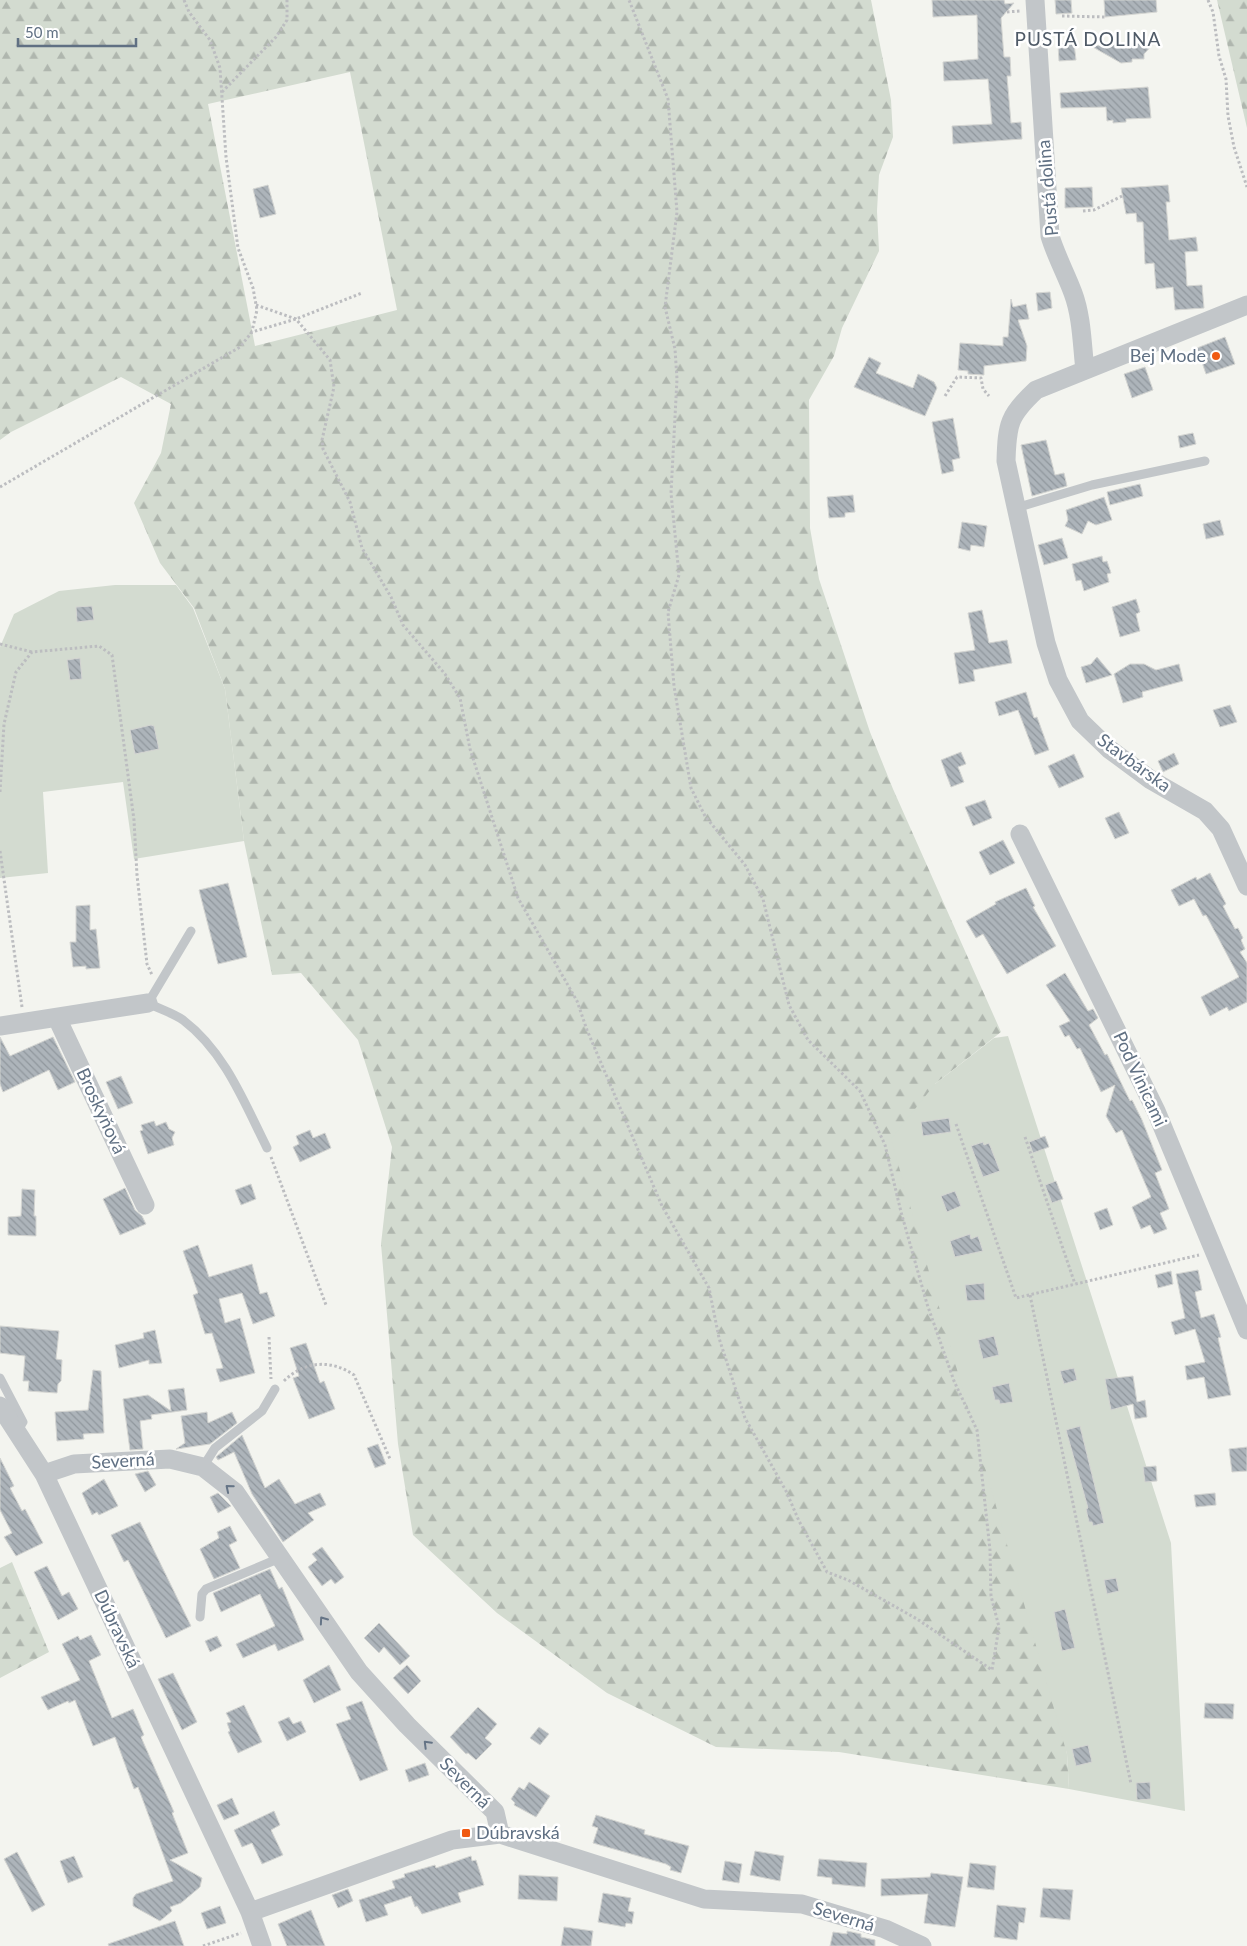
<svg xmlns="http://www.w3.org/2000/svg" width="1247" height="1946" font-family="Lato,sans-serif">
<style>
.forest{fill:url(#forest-firs);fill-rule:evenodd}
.garden{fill:#d3dbd0}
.building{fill:url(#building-back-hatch);stroke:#d4d5d2}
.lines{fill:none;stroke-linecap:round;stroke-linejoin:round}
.path{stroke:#bcbdc0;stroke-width:3;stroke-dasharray:2.5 2.5;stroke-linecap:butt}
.service{stroke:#c2c6c9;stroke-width:9}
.minor{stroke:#c2c6c9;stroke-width:19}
.oneway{stroke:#657486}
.poi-dot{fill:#f05a12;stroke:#fff;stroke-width:2}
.labels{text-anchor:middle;stroke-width:5;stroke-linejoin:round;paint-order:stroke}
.street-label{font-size:18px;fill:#607083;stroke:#fff}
.poi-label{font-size:18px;fill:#607083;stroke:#fff;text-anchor:end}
.neighbourhood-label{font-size:19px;letter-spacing:1px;fill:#4f5a67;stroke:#fff}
</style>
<defs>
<pattern id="forest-firs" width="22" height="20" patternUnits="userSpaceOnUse" patternTransform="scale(1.25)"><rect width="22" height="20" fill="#d3dbd0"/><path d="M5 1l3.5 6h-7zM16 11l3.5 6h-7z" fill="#afb6ae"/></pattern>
<pattern id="building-back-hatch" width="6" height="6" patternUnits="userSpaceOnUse" patternTransform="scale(1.25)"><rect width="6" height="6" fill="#adb4ba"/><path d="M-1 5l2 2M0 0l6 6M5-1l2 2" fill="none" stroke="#90979d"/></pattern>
</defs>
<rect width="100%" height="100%" fill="#f3f4ef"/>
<!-- forest -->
<path class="forest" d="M 0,0 L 871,0 L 891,100 L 893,137 L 879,175 L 877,211 L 879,251 L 842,328 L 834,356 L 809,400 L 810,528 L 819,579 L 870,732 L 893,789 L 1001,1032 L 935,1084 L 1067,1754 L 1069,1789 L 839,1752 L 716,1747 L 607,1693 L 497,1613 L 413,1535 L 398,1444 L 381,1244 L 392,1147 L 358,1040 L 301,973 L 272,975 L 244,841 L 225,689 L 194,608 L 160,563 L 134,503 L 161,453 L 171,404 L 121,377 L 11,432 L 0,440 ZM 350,72 L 397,310 L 255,346 L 208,104 Z
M 1217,0 L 1247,0 L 1247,128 Z
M 12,1562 L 49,1652 L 0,1678 L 0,1568 Z"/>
<!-- garden -->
<path class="garden" d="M 115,585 L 176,585 L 193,608 L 225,689 L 244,841 L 134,859 L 123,782 L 43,792 L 48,873 L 0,878 L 0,647 L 14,614 L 59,591 Z
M 1008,1036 L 1171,1543 L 1185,1811 L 1069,1789 L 1067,1754 L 891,1139 L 935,1084 L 994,1038 Z"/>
<!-- building -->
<path class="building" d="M 932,0 L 1004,0 L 1005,4 L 1014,3 L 1001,18 L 1004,57 L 1010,57 L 1011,76 L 1007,76 L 1011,123 L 1021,122 L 1022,139 L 953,144 L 952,126 L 992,124 L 988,79 L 944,81 L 943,62 L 978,59 L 977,15 L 933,17 Z
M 1055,0 L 1071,0 L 1072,13 L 1056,14 Z
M 1104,0 L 1156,0 L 1157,12 L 1105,17 Z
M 1155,42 L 1144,54 L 1144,59 L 1132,59 L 1132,62 L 1121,63 L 1091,46 Z
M 1074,43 L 1076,60 L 1059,61 L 1058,44 Z
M 1148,87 L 1151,118 L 1126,119 L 1126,122 L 1113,123 L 1113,120 L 1107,121 L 1106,107 L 1061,108 L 1060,93 Z
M 268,185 L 276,214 L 260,218 L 253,189 Z
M 1168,185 L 1170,202 L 1166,202 L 1169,240 L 1196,237 L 1198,251 L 1185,252 L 1187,286 L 1202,285 L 1204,308 L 1175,310 L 1173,287 L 1156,289 L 1154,263 L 1145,264 L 1143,222 L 1137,222 L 1136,213 L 1126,214 L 1121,188 Z
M 1092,187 L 1093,207 L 1065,208 L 1065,188 Z
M 1050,292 L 1052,308 L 1038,311 L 1036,293 Z
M 1011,299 L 1013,307 L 1026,304 L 1029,319 L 1018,320 L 1027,346 L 1026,361 L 984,366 L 984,375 L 968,374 L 968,371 L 958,370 L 960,343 L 1003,346 L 1003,337 L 1008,337 Z
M 1225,337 L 1235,364 L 1206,374 L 1197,348 Z
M 869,357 L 881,363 L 876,373 L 913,388 L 918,374 L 934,382 L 937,388 L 925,416 L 854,387 Z
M 1145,367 L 1153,390 L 1132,398 L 1124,374 Z
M 953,418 L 960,458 L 952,460 L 954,471 L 942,474 L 932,422 Z
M 1193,433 L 1196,444 L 1180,448 L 1178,436 Z
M 1046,440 L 1055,475 L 1064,473 L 1067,486 L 1032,496 L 1021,445 Z
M 1140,484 L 1143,496 L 1110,505 L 1107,492 Z
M 853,495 L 855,512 L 845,513 L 845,517 L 829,518 L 827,497 Z
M 1104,497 L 1112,520 L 1096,525 L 1088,521 L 1082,534 L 1065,526 L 1068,520 L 1066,510 Z
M 1220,520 L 1224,535 L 1206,539 L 1203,524 Z
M 962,522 L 987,526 L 984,547 L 971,545 L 970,551 L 958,548 Z
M 1062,538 L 1068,558 L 1044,565 L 1038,545 Z
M 1102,556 L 1103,562 L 1107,561 L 1111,573 L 1107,574 L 1109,582 L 1084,591 L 1081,580 L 1076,581 L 1072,564 Z
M 1136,599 L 1140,612 L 1136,614 L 1140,631 L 1120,637 L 1112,607 Z
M 92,606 L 94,620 L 77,622 L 76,607 Z
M 982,610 L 989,643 L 1007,640 L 1012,663 L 973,670 L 975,681 L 959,684 L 954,653 L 975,650 L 968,613 Z
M 1097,657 L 1112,675 L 1086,683 L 1081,667 L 1091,664 Z
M 80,658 L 82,679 L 70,680 L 67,660 Z
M 1130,664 L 1144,664 L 1156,670 L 1179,664 L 1183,681 L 1142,692 L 1143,697 L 1123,703 L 1114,674 Z
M 1026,692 L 1034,718 L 1037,717 L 1049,750 L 1035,755 L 1018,710 L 999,716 L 995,702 Z
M 1230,705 L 1237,722 L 1220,727 L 1213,710 Z
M 151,725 L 154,726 L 159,749 L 135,754 L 130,730 Z
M 961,752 L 966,764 L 958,767 L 964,782 L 951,787 L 941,760 Z
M 1174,753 L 1179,764 L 1163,772 L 1158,761 Z
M 1074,754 L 1084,777 L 1059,788 L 1048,766 Z
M 985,800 L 992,818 L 973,826 L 965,807 Z
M 1119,812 L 1129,833 L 1115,839 L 1105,818 Z
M 1003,840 L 1015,863 L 990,875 L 979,852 Z
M 1210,873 L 1226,904 L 1223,906 L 1235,929 L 1238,928 L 1243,938 L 1241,940 L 1245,949 L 1240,952 L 1247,963 L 1247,1002 L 1229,1011 L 1227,1007 L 1210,1016 L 1201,997 L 1239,977 L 1206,915 L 1203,916 L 1194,899 L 1179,906 L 1171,890 L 1196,877 L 1197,880 Z
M 228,883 L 247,957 L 218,964 L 199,890 Z
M 1026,888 L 1035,906 L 1033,907 L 1056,946 L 1007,974 L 983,934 L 976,938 L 966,921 L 996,904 L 995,902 Z
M 90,905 L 90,930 L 96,929 L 100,968 L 86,969 L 86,966 L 73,967 L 70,942 L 76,942 L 76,906 Z
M 1065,973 L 1088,1011 L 1093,1009 L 1098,1018 L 1089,1025 L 1105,1055 L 1107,1054 L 1130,1101 L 1132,1100 L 1142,1120 L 1162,1170 L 1155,1173 L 1169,1209 L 1160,1213 L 1167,1229 L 1154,1234 L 1150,1225 L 1141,1229 L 1132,1207 L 1151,1197 L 1122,1130 L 1116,1133 L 1106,1116 L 1115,1085 L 1101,1092 L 1080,1048 L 1077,1049 L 1069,1035 L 1065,1037 L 1059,1026 L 1070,1021 L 1046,985 Z
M 0,1037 L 10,1056 L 53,1037 L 75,1082 L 58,1090 L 49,1070 L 3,1092 L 0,1084 Z
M 121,1076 L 133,1103 L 118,1109 L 106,1082 Z
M 949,1118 L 951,1132 L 923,1136 L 921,1122 Z
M 154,1121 L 156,1126 L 166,1122 L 169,1129 L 175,1132 L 172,1138 L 174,1145 L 148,1154 L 140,1131 L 143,1130 L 141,1125 Z
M 310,1130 L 313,1138 L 325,1133 L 331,1148 L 300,1162 L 293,1147 L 299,1144 L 296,1136 Z
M 1045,1136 L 1049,1147 L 1033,1153 L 1029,1142 Z
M 983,1142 L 984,1145 L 989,1143 L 1000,1171 L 983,1177 L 971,1146 Z
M 1056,1181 L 1063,1199 L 1052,1203 L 1045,1185 Z
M 251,1184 L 256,1199 L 241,1205 L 235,1190 Z
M 125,1188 L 135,1210 L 142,1216 L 146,1224 L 120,1235 L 103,1199 Z
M 22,1189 L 35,1190 L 34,1216 L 36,1216 L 36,1236 L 8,1235 L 8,1217 L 21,1216 Z
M 955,1191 L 961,1206 L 947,1212 L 941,1196 Z
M 1107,1208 L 1113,1225 L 1100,1230 L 1094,1213 Z
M 970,1234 L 971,1239 L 978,1236 L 983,1251 L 955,1257 L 950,1241 Z
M 198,1245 L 209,1277 L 252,1264 L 260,1294 L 267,1292 L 275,1316 L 253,1324 L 242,1293 L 219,1299 L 225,1323 L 240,1318 L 255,1373 L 220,1382 L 216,1369 L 223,1368 L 212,1333 L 205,1334 L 193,1295 L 198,1293 L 183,1251 Z
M 1198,1270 L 1202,1290 L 1195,1292 L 1201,1318 L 1214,1314 L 1221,1337 L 1218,1338 L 1231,1395 L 1208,1399 L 1204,1377 L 1187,1380 L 1185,1366 L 1205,1362 L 1195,1329 L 1175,1335 L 1171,1322 L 1185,1318 L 1176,1274 Z
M 1171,1271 L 1173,1284 L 1158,1288 L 1155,1275 Z
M 984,1283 L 985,1300 L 967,1301 L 965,1285 Z
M 0,1326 L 59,1331 L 56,1359 L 62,1360 L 61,1381 L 58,1384 L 57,1393 L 28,1391 L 29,1381 L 23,1381 L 25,1356 L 0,1353 Z
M 155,1330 L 162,1363 L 149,1364 L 149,1360 L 119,1368 L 115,1345 L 144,1338 L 143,1333 Z
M 994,1336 L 999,1355 L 983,1359 L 978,1340 Z
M 306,1343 L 320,1383 L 324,1381 L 335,1409 L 309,1419 L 293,1378 L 299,1376 L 290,1348 Z
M 1074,1368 L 1077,1380 L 1064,1384 L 1060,1371 Z
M 93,1370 L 101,1371 L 104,1433 L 83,1434 L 84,1439 L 57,1441 L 55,1412 L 88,1410 Z
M 1133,1376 L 1137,1402 L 1145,1400 L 1147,1417 L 1135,1419 L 1133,1404 L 1111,1410 L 1105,1379 Z
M 1009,1383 L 1013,1402 L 1000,1404 L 999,1400 L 995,1400 L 992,1387 Z
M 184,1388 L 187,1410 L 151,1415 L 152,1419 L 140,1421 L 143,1449 L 130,1450 L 123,1399 L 148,1395 L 171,1411 L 168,1390 Z
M 207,1412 L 208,1423 L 232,1412 L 237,1423 L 210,1444 L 176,1449 L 185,1443 L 181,1416 Z
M 1080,1426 L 1104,1523 L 1093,1526 L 1092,1522 L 1089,1522 L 1086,1509 L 1088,1508 L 1066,1430 Z
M 242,1435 L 265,1488 L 279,1479 L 295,1504 L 320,1493 L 326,1505 L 308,1513 L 314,1520 L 283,1542 L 252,1494 L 234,1452 L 218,1460 L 216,1457 Z
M 378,1444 L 386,1464 L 375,1468 L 367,1448 Z
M 1247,1447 L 1247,1471 L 1232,1472 L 1229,1449 Z
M 0,1458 L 14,1486 L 10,1488 L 22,1511 L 25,1509 L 43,1543 L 16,1556 L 4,1537 L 12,1533 L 0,1510 Z
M 1156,1466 L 1157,1481 L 1145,1482 L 1143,1467 Z
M 148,1471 L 156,1485 L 145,1492 L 135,1474 Z
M 104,1479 L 118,1506 L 99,1515 L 97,1512 L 92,1515 L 82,1493 Z
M 218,1493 L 231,1506 L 218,1513 L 210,1497 Z
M 1215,1493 L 1216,1505 L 1196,1507 L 1194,1495 Z
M 140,1522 L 191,1626 L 166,1638 L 128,1560 L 124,1562 L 111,1535 Z
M 230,1526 L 237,1541 L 229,1545 L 240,1568 L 214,1579 L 200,1549 L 219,1538 L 217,1532 Z
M 322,1547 L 344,1577 L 335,1584 L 331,1579 L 322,1586 L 308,1567 L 317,1560 L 312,1554 Z
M 47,1566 L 62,1596 L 69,1592 L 78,1609 L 58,1620 L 34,1572 Z
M 270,1569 L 279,1589 L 282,1587 L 304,1640 L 278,1651 L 275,1644 L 243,1658 L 236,1644 L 275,1626 L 260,1594 L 221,1612 L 213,1593 Z
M 1116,1578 L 1119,1591 L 1107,1594 L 1104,1580 Z
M 1065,1609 L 1075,1648 L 1062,1651 L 1054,1612 Z
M 379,1623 L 410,1656 L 400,1665 L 384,1647 L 379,1653 L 364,1638 Z
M 91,1635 L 101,1655 L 89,1661 L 112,1718 L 133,1709 L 144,1735 L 141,1737 L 174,1812 L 172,1813 L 188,1853 L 170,1860 L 202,1878 L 200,1887 L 181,1903 L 170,1907 L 172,1911 L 160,1921 L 133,1906 L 133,1898 L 136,1894 L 173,1881 L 138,1787 L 134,1789 L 115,1737 L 93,1746 L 75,1700 L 69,1703 L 68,1701 L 48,1710 L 41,1697 L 80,1680 L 62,1644 L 78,1636 L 80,1640 Z
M 217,1636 L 222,1646 L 210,1652 L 205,1641 Z
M 329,1665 L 341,1690 L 314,1703 L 303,1680 Z
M 407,1665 L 421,1681 L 408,1694 L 393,1678 Z
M 173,1673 L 197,1722 L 182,1730 L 158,1679 Z
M 362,1701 L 388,1770 L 360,1781 L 336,1724 L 351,1719 L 346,1707 Z
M 1205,1703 L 1234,1704 L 1233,1719 L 1204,1718 Z
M 244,1705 L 262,1742 L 238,1753 L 228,1732 L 230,1731 L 227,1723 L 231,1722 L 226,1713 Z
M 478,1707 L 497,1724 L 485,1738 L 492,1744 L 476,1760 L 468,1753 L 466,1754 L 450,1737 Z
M 289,1717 L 293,1724 L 301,1721 L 306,1732 L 287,1741 L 278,1722 Z
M 539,1727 L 549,1734 L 540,1745 L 530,1738 Z
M 1088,1745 L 1092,1762 L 1076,1766 L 1072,1749 Z
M 425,1763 L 429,1775 L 409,1782 L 405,1770 Z
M 529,1782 L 550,1796 L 536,1817 L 514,1805 L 515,1803 L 511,1799 L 519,1787 L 524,1790 Z
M 1150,1782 L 1151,1799 L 1137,1800 L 1136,1783 Z
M 232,1798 L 239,1814 L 224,1820 L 217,1805 Z
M 274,1811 L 280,1825 L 271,1830 L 283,1855 L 262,1864 L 252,1843 L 242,1847 L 234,1830 Z
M 596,1815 L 645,1830 L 644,1834 L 689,1846 L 681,1873 L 670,1870 L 671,1867 L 666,1864 L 593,1843 L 598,1828 L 592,1826 Z
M 755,1851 L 784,1856 L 780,1881 L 750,1875 Z
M 17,1852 L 45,1905 L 32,1912 L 4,1859 Z
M 74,1856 L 83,1877 L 68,1883 L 60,1861 Z
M 471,1856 L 472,1861 L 476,1860 L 484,1885 L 458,1893 L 461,1902 L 422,1914 L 417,1906 L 415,1907 L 411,1896 L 384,1905 L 388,1915 L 366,1922 L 359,1900 L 395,1888 L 392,1881 L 405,1877 L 404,1874 L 435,1865 L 436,1868 Z
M 819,1859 L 867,1863 L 865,1887 L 832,1884 L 832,1878 L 817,1876 Z
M 725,1861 L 742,1864 L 739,1883 L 722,1880 Z
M 970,1863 L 996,1866 L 994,1890 L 967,1887 Z
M 931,1873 L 963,1877 L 955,1927 L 924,1923 L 928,1894 L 881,1896 L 881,1879 L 930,1877 Z
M 519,1875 L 558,1877 L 557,1901 L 518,1899 Z
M 1043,1888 L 1073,1890 L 1070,1920 L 1040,1917 Z
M 348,1889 L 353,1901 L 338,1908 L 332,1895 Z
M 603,1893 L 631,1898 L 628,1911 L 634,1912 L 632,1924 L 626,1923 L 625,1927 L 598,1922 Z
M 997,1905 L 1026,1908 L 1024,1923 L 1019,1922 L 1017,1940 L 994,1937 Z
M 220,1906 L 226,1923 L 207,1929 L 201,1913 Z
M 311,1910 L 325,1946 L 287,1946 L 278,1924 Z
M 175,1921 L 184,1946 L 109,1946 L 108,1944 Z
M 564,1927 L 593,1931 L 591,1946 L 561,1946 Z
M 847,1931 L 861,1934 L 861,1937 L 875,1940 L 875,1946 L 830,1946 L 833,1932 L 847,1934 Z"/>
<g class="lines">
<!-- path -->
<path class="path" d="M 184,0 L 189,12 L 210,40 L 220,68 L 226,157 L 238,248 L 253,288 L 257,310 L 252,331
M 1208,0 L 1213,12 L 1219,56 L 1226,79 L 1228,116 L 1234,147 L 1247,187
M 1007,12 L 1020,11
M 1062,16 L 1105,17
M 222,92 L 276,37 L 287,20 L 287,0
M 1083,211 L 1094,210 L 1122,196
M 256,305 L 296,319 L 330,360 L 334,387 L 322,440 L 323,449 L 350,502 L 362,548 L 391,597 L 403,625 L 445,674 L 460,698 L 470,749 L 518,898 L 577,1001 L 587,1030 L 662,1206 L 709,1288 L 719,1338 L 745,1418 L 786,1491 L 799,1521 L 827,1572 L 848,1580 L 917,1619 L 992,1670 L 999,1627 L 991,1596 L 990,1550 L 977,1430 L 954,1381 L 927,1304 L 901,1212 L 885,1145 L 860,1091 L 808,1040 L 789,1005 L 763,899 L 745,865 L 705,816 L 691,788 L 674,686 L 668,612 L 679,575 L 671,493 L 677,379 L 675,349 L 665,307 L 677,212 L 668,99 L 629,0
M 945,396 L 957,377 L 981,378 L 983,389 L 989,396
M 0,487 L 240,347 L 252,332 L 296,319 L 362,293
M 0,644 L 32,652
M 0,792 L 4,724 L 16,672 L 32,652 L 99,646 L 112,655 L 134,820 L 137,875 L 147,964 L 152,975
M 0,851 L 22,1007
M 956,1124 L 1016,1298 L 1199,1255
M 1025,1137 L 1075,1284
M 271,1157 L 326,1305
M 1030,1295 L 1131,1784
M 269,1337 L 271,1379
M 284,1381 C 304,1361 331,1359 354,1375 L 390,1459
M 203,1946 L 241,1933"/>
<!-- service -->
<path class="service" d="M 1016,508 L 1092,485 L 1205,461
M 191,931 L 148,1003 C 159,1009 173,1013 183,1020 C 225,1052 244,1102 267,1148
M 0,1378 L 23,1422 L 17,1432
M 203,1467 L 215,1448 L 262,1411 L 275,1389
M 200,1617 L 202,1594 L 206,1589 L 280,1558"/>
<!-- minor -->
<path class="minor" d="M 1035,0 L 1050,236 C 1056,256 1066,274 1073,293 C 1082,317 1082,345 1085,370
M 1247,305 L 1036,390 C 1009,415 1007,424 1006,461 L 1046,643 L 1058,680 L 1080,721 L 1109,749 L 1151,780 L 1205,811 L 1221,829 L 1247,886
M 1020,834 L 1156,1111 L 1247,1330
M 57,1018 L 145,1205
M 0,1026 L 148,1003
M 0,1406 L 44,1474 L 250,1912 L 262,1946
M 44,1474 L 74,1464 L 170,1459 L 203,1467 L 235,1492 L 359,1672 L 407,1725 L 495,1812 L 500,1834
M 250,1912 L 452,1840 L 500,1834 L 704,1899 L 802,1904 L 885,1929 L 922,1946"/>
</g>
<!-- one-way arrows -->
<defs><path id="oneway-chevron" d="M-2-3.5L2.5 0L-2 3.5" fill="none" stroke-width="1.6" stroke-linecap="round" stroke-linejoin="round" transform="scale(1.25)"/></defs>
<g class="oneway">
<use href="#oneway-chevron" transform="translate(229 1488) rotate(-140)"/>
<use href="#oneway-chevron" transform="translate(323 1620) rotate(-125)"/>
<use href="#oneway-chevron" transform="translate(427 1744) rotate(-135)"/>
</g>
<!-- markers -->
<g class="poi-dot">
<circle cx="1216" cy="356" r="5"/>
<rect x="461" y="1828" width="10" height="10" rx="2.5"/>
</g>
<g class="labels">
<!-- street labels -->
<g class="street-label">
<text transform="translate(1048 188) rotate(-95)" y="6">Pustá dolina</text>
<text transform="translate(1134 763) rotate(36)" y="6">Stavbárska</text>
<text transform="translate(1140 1079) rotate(65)" y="6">Pod Vinicami</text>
<text transform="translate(101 1111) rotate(65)" y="6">Broskyňová</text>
<text transform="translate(123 1461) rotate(-3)" y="6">Severná</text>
<text transform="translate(117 1629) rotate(65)" y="6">Dúbravská</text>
<text transform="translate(465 1783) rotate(45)" y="6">Severná</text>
<text transform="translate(844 1917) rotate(17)" y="6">Severná</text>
</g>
<!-- poi labels -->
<g class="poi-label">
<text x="1206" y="362">Bej Mode</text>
<text x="476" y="1839" text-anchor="start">Dúbravská</text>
</g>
<!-- neighbourhood labels -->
<g class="neighbourhood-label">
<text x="1088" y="46">PUSTÁ DOLINA</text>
</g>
</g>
<!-- scale -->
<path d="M18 38v8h118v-8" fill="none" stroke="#607083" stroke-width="2.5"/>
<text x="25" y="38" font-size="15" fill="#607083" stroke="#ffffff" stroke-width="4" paint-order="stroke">50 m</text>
</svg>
